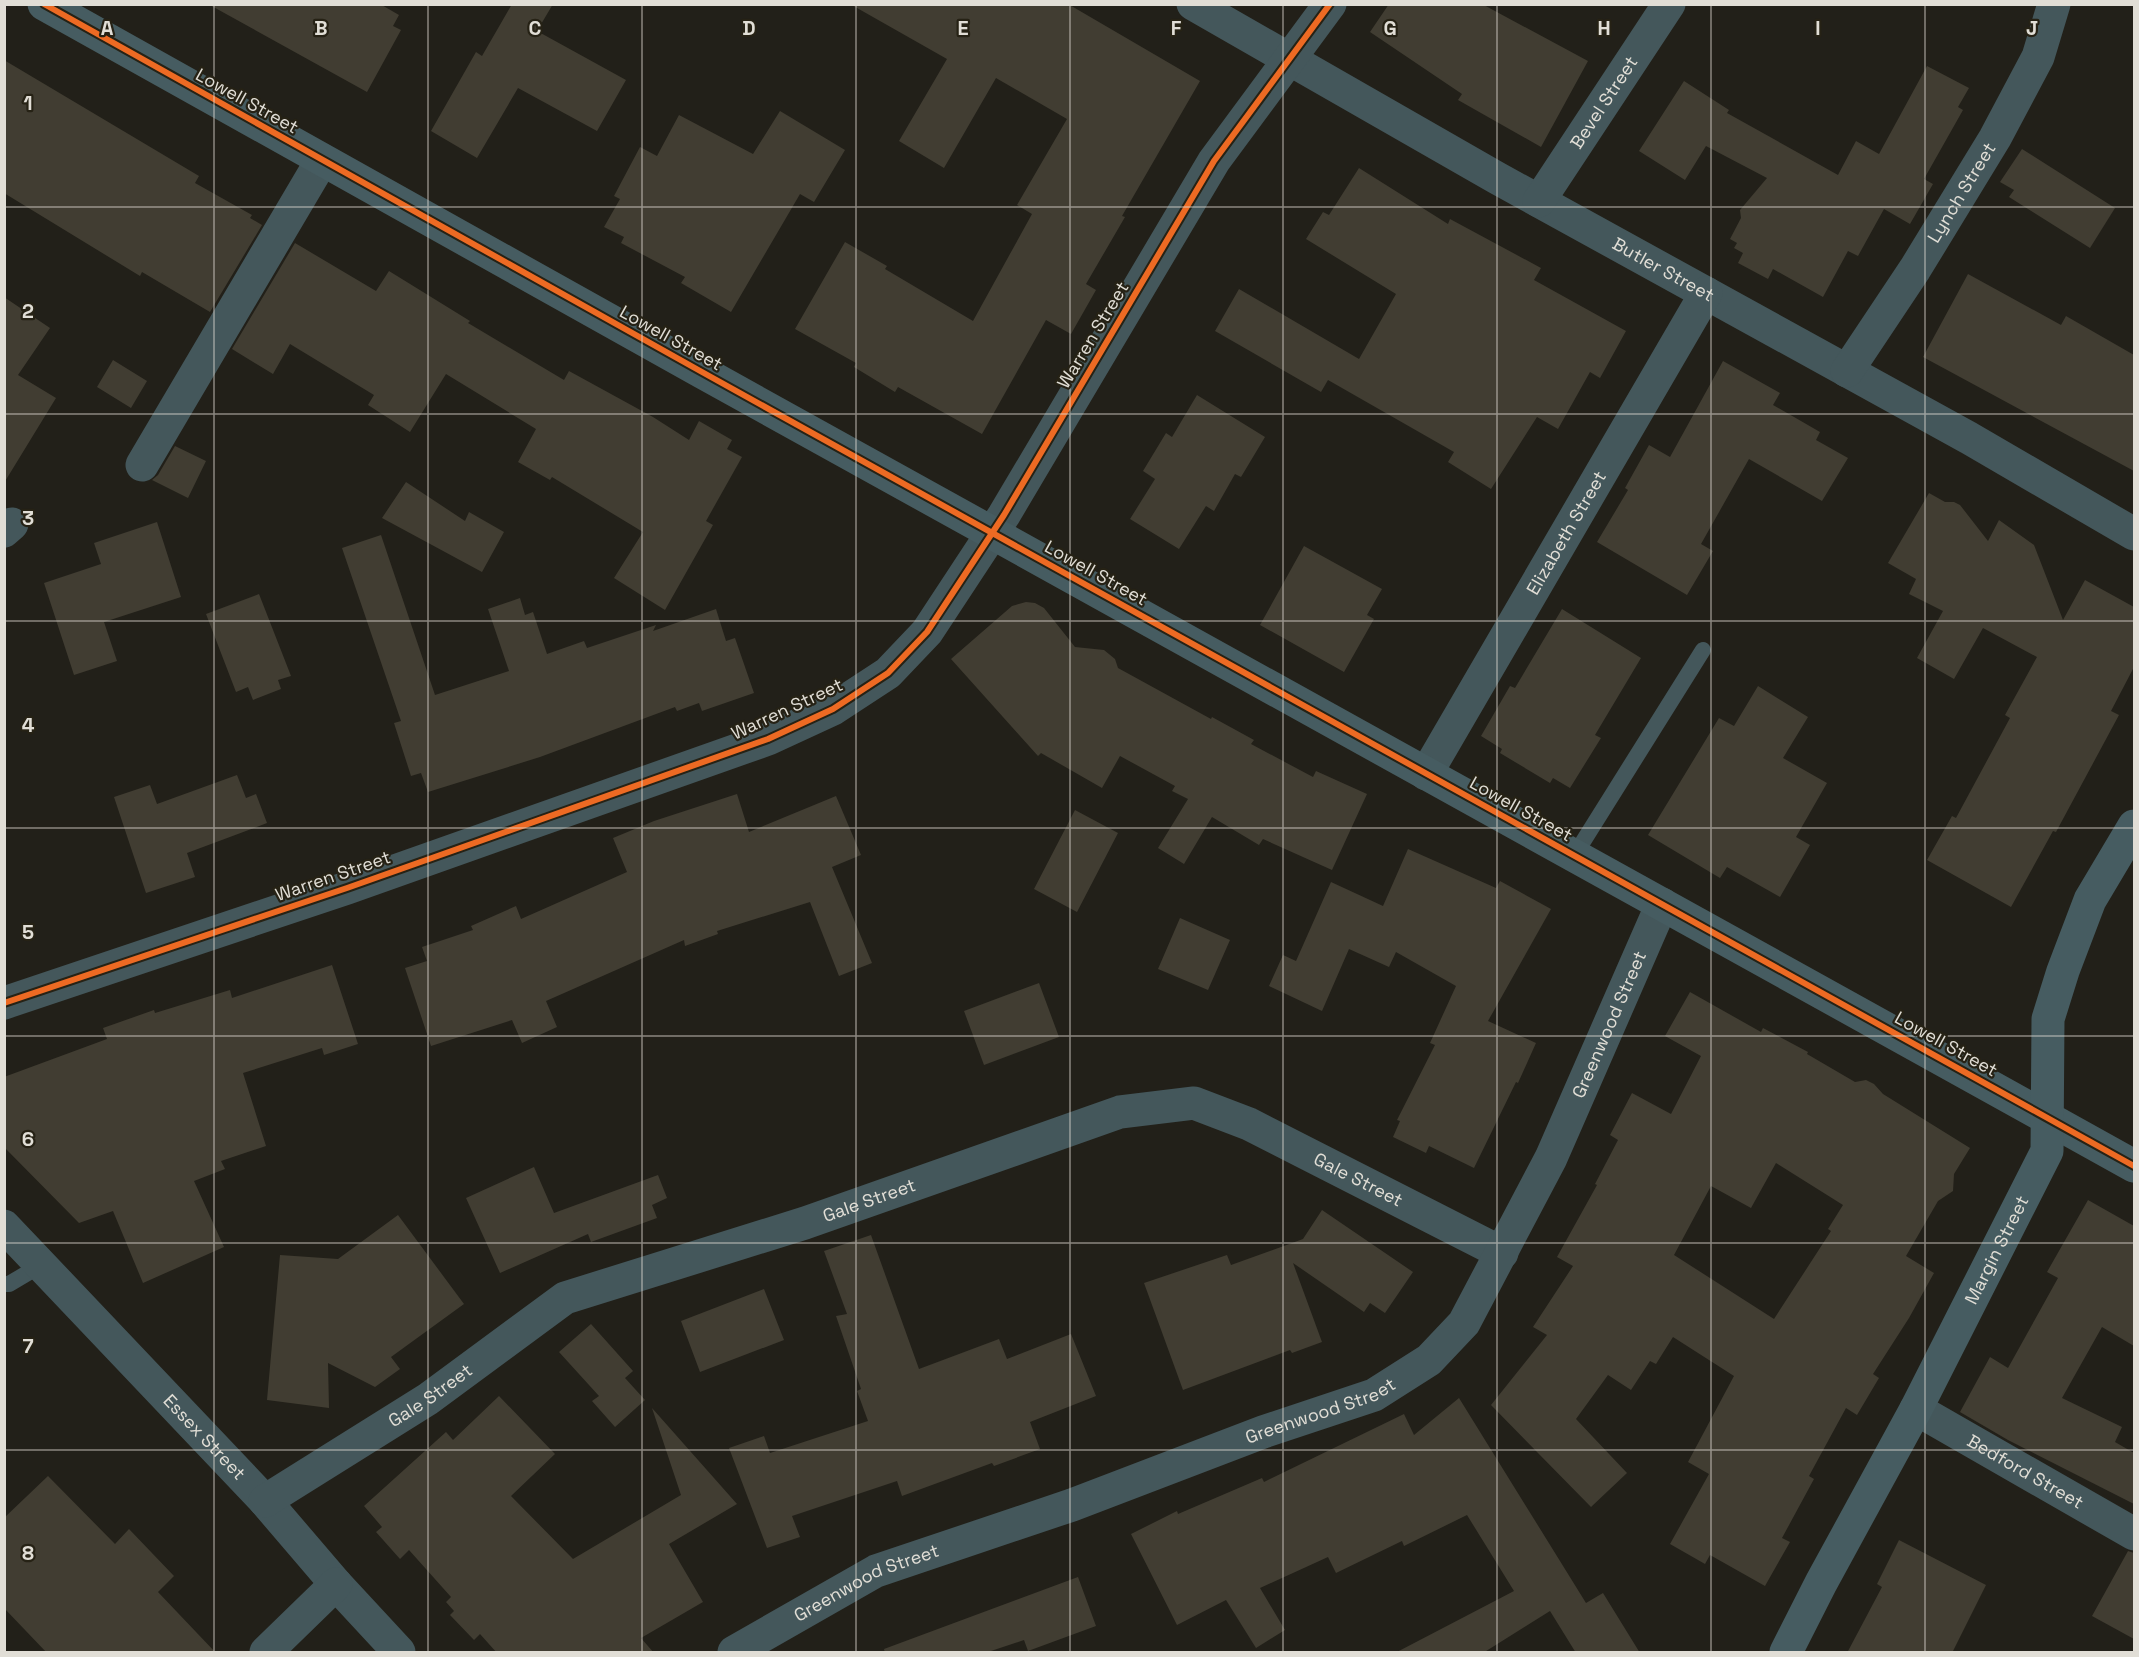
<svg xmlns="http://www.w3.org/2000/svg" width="2139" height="1657" font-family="'Space Grotesk',sans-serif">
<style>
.building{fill:#413d32;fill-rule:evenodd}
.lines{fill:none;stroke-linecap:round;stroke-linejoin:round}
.lane{stroke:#44575b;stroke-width:16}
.street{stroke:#44575b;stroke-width:33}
.secondary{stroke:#465c61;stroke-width:33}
.cycleway-casing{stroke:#262215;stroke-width:10}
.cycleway{stroke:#ed6a23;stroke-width:6}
.grid{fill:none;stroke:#e1ded6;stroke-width:1.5;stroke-opacity:0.55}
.labels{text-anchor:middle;stroke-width:4.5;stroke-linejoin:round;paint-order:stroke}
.street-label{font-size:18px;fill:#e1ded6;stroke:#262215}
.grid-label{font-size:20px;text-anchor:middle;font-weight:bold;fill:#e1ded6;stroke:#262215;stroke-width:4.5;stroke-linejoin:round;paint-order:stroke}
</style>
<rect width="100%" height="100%" fill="#222019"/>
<!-- building -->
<path class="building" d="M 208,4 L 380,4 L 399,15 L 393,26 L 401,30 L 367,92 Z
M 512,4 L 553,4 L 537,31 L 626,80 L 597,131 L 518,88 L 477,158 L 431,131 L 476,52 L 482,56 Z
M 850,4 L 1068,4 L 1200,81 L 1122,216 L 1125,217 L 1086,284 L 1096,290 L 1071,334 L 1046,320 L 982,434 L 898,387 L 895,392 L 854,367 L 856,363 L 795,329 L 845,242 L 887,266 L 885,269 L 973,321 L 1032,214 L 1017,205 L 1067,119 L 996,78 L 944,168 L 899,141 L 947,59 Z
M 1389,4 L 1482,4 L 1588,61 L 1541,147 L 1458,100 L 1462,94 L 1370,32 Z
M 4,60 L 199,176 L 195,183 L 252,215 L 250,218 L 262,225 L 210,312 L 142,272 L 140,276 L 4,193 Z
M 1927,66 L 1969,88 L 1958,107 L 1963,110 L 1924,179 L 1933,184 L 1910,224 L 1884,209 L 1858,256 L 1848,251 L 1823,297 L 1773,269 L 1768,279 L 1738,263 L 1743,253 L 1734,248 L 1737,243 L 1730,239 L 1741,218 L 1740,210 L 1767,178 L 1706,146 L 1685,180 L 1639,151 L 1684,81 L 1729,110 L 1727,113 L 1838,175 L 1856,141 L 1879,154 Z
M 780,111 L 845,150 L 814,202 L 800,194 L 731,312 L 681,283 L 685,277 L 621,243 L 624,237 L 604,227 L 620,199 L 614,196 L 640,147 L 657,156 L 679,115 L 753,154 Z
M 2022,149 L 2115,208 L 2090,248 L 2009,197 L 2014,190 L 2000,182 Z
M 1359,168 L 1448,224 L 1450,219 L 1541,268 L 1534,280 L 1626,331 L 1600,378 L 1590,372 L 1558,429 L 1537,417 L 1491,489 L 1448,462 L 1454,452 L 1328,380 L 1321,392 L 1215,331 L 1239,289 L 1359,359 L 1396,294 L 1306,239 L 1323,212 L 1329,215 Z
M 295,243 L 376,291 L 389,271 L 470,321 L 468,323 L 564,380 L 569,371 L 653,417 L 689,440 L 699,421 L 732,440 L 727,449 L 742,457 L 706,521 L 713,525 L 665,610 L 614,578 L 643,532 L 552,477 L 550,480 L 518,462 L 536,429 L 446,374 L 410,432 L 368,405 L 374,395 L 290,344 L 273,374 L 232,349 Z
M 1968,274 L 2061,325 L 2066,316 L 2134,355 L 2134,471 L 1923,357 Z
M 4,297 L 50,328 L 18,375 L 56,398 L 4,483 Z
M 113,360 L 147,381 L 131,408 L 97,387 Z
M 1723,361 L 1780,393 L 1773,405 L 1820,432 L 1816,440 L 1848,458 L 1822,501 L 1749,459 L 1701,544 L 1713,551 L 1687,595 L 1597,542 L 1628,490 L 1625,488 L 1649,445 L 1670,457 Z
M 1197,395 L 1265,437 L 1241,477 L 1235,474 L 1214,511 L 1206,506 L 1179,549 L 1130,519 L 1155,479 L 1143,471 L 1166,433 L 1172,437 Z
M 175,446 L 206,461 L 188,498 L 152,480 L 158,475 Z
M 406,482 L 465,521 L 469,512 L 504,532 L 482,572 L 382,518 Z
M 1929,493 L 1945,502 L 1954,502 L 1960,505 L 1988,541 L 1999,520 L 2034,545 L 2063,620 L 2085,580 L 2134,607 L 2134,667 L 2111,711 L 2119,715 L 2056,832 L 2053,831 L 2011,907 L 1927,860 L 1952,816 L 1956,818 L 2010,718 L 2005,715 L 2037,657 L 1983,628 L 1954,679 L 1917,658 L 1943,611 L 1909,594 L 1916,579 L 1888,563 Z
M 157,522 L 181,597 L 104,622 L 117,661 L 74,675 L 44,583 L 101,564 L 94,543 Z
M 381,535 L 435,695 L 509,671 L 488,609 L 520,598 L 525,615 L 533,612 L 547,654 L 584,641 L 587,648 L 656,625 L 653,631 L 716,609 L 726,641 L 735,638 L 754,693 L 702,711 L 699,703 L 677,711 L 675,707 L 540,757 L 428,792 L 421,773 L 411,776 L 394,723 L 401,721 L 342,548 Z
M 1304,546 L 1382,589 L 1367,615 L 1374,619 L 1344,672 L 1260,625 Z
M 259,594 L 291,676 L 278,680 L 281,689 L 253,700 L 248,687 L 236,692 L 206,614 Z
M 1026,602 L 1035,603 L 1044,608 L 1075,647 L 1104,650 L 1115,659 L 1118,668 L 1211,719 L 1212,717 L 1254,740 L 1251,744 L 1313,777 L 1316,771 L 1367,794 L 1332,870 L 1263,839 L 1259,845 L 1212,817 L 1184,864 L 1158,848 L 1188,799 L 1172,791 L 1175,786 L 1120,756 L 1102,788 L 1041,753 L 1038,756 L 951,659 L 1012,606 Z
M 1562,609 L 1641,658 L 1595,735 L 1601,738 L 1570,788 L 1553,778 L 1550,783 L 1500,753 L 1502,749 L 1481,736 L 1510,686 L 1515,688 Z
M 1758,686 L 1808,717 L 1783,758 L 1827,783 L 1796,837 L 1810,845 L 1780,897 L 1727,867 L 1720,878 L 1648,835 L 1719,718 L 1734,726 Z
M 237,775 L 246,798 L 256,794 L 267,823 L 187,853 L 195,877 L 146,893 L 114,797 L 150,785 L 157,804 Z
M 737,794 L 749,832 L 836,796 L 861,855 L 832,867 L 872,963 L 839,976 L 810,902 L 717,931 L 718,934 L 685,946 L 684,940 L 546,1001 L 557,1027 L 522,1043 L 512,1020 L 431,1046 L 405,968 L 427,961 L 422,947 L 473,930 L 471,926 L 516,906 L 521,919 L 627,872 L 613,838 L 654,821 Z
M 1075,810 L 1118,833 L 1077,912 L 1034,889 Z
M 1408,849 L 1496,888 L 1500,881 L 1551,909 L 1488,1021 L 1536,1043 L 1518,1083 L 1516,1082 L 1474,1168 L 1429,1146 L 1426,1153 L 1393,1137 L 1400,1121 L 1397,1120 L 1435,1045 L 1430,1043 L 1456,986 L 1396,952 L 1389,967 L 1349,949 L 1322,1011 L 1269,986 L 1283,955 L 1296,961 L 1331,882 L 1383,906 Z
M 1180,918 L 1230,940 L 1208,990 L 1158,969 Z
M 332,965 L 358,1044 L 324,1055 L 322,1048 L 243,1073 L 266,1146 L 221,1161 L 225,1169 L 194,1181 L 224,1247 L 143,1283 L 113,1211 L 79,1223 L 4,1147 L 4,1077 L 107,1039 L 103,1028 L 154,1010 L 155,1013 L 230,990 L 232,998 Z
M 1039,983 L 1059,1037 L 984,1065 L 964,1011 Z
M 1690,992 L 1761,1032 L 1763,1028 L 1808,1052 L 1807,1054 L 1855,1082 L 1866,1080 L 1874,1084 L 1883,1094 L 1970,1148 L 1954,1174 L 1953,1191 L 1938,1201 L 1906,1256 L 1934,1273 L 1909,1318 L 1873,1374 L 1879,1378 L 1857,1415 L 1846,1408 L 1809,1476 L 1814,1479 L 1782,1538 L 1790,1542 L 1765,1586 L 1710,1555 L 1705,1564 L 1670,1544 L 1709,1474 L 1688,1462 L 1734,1376 L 1673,1337 L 1656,1364 L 1650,1361 L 1631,1390 L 1608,1375 L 1576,1419 L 1627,1473 L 1591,1507 L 1491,1405 L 1547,1335 L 1533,1327 L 1573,1266 L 1557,1257 L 1597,1185 L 1595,1184 L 1618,1140 L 1610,1135 L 1632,1093 L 1671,1114 L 1701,1056 L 1665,1036 ZM 1776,1163 L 1843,1205 L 1828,1229 L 1831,1231 L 1774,1319 L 1674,1255 L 1711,1186 L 1751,1208 Z
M 534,1167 L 554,1213 L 658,1175 L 667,1198 L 652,1205 L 657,1218 L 591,1242 L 588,1234 L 500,1273 L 466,1198 Z
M 2088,1200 L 2134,1226 L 2134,1346 L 2102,1327 L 2062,1398 L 2122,1427 L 2115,1442 L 2134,1453 L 2134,1504 L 2008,1440 L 1960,1412 L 1990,1357 L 2008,1368 L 2058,1278 L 2047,1272 Z
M 1322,1210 L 1413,1272 L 1385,1313 L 1370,1303 L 1364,1312 L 1293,1263 L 1322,1342 L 1292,1353 L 1290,1350 L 1183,1390 L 1144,1283 L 1227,1255 L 1231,1265 L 1303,1239 Z
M 398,1215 L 464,1304 L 391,1357 L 400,1369 L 375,1387 L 328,1363 L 329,1408 L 267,1400 L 280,1255 L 338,1259 Z
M 871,1235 L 919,1369 L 999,1339 L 1007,1359 L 1071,1334 L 1096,1396 L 1030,1422 L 1040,1449 L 994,1466 L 992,1463 L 902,1496 L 897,1481 L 792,1516 L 800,1537 L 767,1548 L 729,1448 L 764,1436 L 770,1453 L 868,1421 L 857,1391 L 861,1389 L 836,1316 L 847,1314 L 824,1251 Z
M 764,1289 L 784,1340 L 700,1372 L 681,1321 Z
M 591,1324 L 633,1371 L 625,1378 L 645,1400 L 615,1427 L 592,1401 L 599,1396 L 559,1352 Z
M 499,1396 L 555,1454 L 511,1496 L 573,1559 L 681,1495 L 652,1408 L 737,1504 L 669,1544 L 703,1602 L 641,1638 L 654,1653 L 497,1653 L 480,1634 L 474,1640 L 450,1615 L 454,1611 L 446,1602 L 451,1597 L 409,1550 L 400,1559 L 376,1532 L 382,1527 L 364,1506 L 446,1432 L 453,1440 Z
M 1459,1398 L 1586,1603 L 1603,1593 L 1640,1653 L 1576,1653 L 1550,1611 L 1483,1653 L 1395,1653 L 1514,1591 L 1467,1515 L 1404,1546 L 1402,1541 L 1336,1573 L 1328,1557 L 1260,1588 L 1285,1630 L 1256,1648 L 1226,1600 L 1177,1625 L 1131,1534 L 1177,1511 L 1178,1514 L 1262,1478 L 1264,1482 L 1404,1414 L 1414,1435 Z
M 48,1476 L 115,1544 L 129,1529 L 174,1576 L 158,1592 L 216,1653 L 47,1653 L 4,1608 L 4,1518 Z
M 1899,1540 L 1986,1585 L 1952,1653 L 1847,1653 L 1882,1587 L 1877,1584 Z
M 2128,1551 L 2134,1553 L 2134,1639 L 2092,1616 Z
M 1078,1577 L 1096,1626 L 1028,1651 L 1024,1640 L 985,1653 L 885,1653 L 884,1649 Z"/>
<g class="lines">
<!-- lane -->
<path class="lane" d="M 1574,856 L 1703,650
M 4,1284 L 9,1284 L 41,1265"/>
<!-- street -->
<g class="street">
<path id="s1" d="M 1193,4 L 1497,178 L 1969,438 L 2134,534"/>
<path id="s2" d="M 1539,201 L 1669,4"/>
<path id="s3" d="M 1847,371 L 1915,269 L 1995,138 L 2038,57 L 2054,4"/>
<path d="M 142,465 L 322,160"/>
<path d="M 4,531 L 12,524"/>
<path id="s4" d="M 1426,774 L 1706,293"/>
<path d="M 4,1003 L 347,888 L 768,739 L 833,709 L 888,673 L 927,632 L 1004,515 L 1214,161 L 1330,4"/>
<path id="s5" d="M 4,1226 L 265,1501 L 336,1584 L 399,1652"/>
<path id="s6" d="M 1916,1409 L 2134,1534"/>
<path id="s7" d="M 265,1501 L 428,1399 L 565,1298 L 805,1223 L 1120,1112 L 1194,1103 L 1249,1124 L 1502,1253"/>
<path d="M 266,1652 L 336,1584"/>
<path id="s8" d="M 734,1652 L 876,1571 L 1072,1505 L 1263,1432 L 1374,1395 L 1429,1360 L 1464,1323 L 1551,1158 L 1662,904"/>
</g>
<!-- secondary -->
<g class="secondary">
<path d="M 44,4 L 702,372 L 2134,1166"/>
<path id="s9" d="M 1786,1652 L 1821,1583 L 1916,1409 L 2047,1151 L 2048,1019 L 2063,971 L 2090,900 L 2134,826"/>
</g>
<!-- cycleway casing -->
<g class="cycleway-casing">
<path id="cycleway" d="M 44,4 L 702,372 L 2134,1166
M 4,1003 L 347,888 L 768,739 L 833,709 L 888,673 L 927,632 L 1004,515 L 1214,161 L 1330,4"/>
</g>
<!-- cycleway -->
<use href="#cycleway" class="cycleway"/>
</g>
<!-- grid -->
<path class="grid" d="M 214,4 L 214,1652M 428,4 L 428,1652M 642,4 L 642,1652M 856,4 L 856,1652M 1070,4 L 1070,1652M 1283,4 L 1283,1652M 1497,4 L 1497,1652M 1711,4 L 1711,1652M 1925,4 L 1925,1652M 4,207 L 2134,207M 4,414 L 2134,414M 4,621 L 2134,621M 4,828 L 2134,828M 4,1036 L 2134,1036M 4,1243 L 2134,1243M 4,1450 L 2134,1450"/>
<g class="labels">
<!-- street labels -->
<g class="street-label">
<text transform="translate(247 101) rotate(29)" y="6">Lowell Street</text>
<text dy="6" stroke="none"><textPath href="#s2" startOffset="118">Bevel Street</textPath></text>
<text dy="6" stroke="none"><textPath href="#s3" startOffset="212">Lynch Street</textPath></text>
<text dy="6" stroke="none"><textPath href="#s1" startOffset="540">Butler Street</textPath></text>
<text transform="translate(1093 335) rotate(-59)" y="6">Warren Street</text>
<text transform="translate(671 338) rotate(29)" y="6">Lowell Street</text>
<text dy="6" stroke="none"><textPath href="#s4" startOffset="279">Elizabeth Street</textPath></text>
<text transform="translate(1096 573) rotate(29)" y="6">Lowell Street</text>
<text transform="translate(787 709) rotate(-25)" y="6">Warren Street</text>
<text transform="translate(1521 809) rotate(29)" y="6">Lowell Street</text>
<text transform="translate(333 876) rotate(-19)" y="6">Warren Street</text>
<text dy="6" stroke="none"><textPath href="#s8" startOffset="1140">Greenwood Street</textPath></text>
<text transform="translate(1946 1044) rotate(29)" y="6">Lowell Street</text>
<text dy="6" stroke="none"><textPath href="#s7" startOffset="1204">Gale Street</textPath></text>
<text dy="6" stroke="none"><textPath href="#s7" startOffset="682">Gale Street</textPath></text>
<text dy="6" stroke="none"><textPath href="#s9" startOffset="454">Margin Street</textPath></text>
<text dy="6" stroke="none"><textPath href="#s7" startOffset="196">Gale Street</textPath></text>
<text dy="6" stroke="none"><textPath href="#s8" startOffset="636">Greenwood Street</textPath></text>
<text dy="6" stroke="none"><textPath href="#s5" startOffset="291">Essex Street</textPath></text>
<text dy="6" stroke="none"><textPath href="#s6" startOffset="126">Bedford Street</textPath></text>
<text dy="6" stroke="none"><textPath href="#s8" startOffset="150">Greenwood Street</textPath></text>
</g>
</g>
<g class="grid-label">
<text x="107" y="35">A</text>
<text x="321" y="35">B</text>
<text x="535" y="35">C</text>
<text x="749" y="35">D</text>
<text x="963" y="35">E</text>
<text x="1176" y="35">F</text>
<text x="1390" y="35">G</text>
<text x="1604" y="35">H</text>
<text x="1818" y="35">I</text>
<text x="2032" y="35">J</text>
<text x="28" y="110">1</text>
<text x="28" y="318">2</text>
<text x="28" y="525">3</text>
<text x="28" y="732">4</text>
<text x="28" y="939">5</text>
<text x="28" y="1146">6</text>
<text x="28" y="1353">7</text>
<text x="28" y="1560">8</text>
</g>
<!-- border -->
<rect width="2139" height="1657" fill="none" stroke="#e1ded6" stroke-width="12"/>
</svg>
